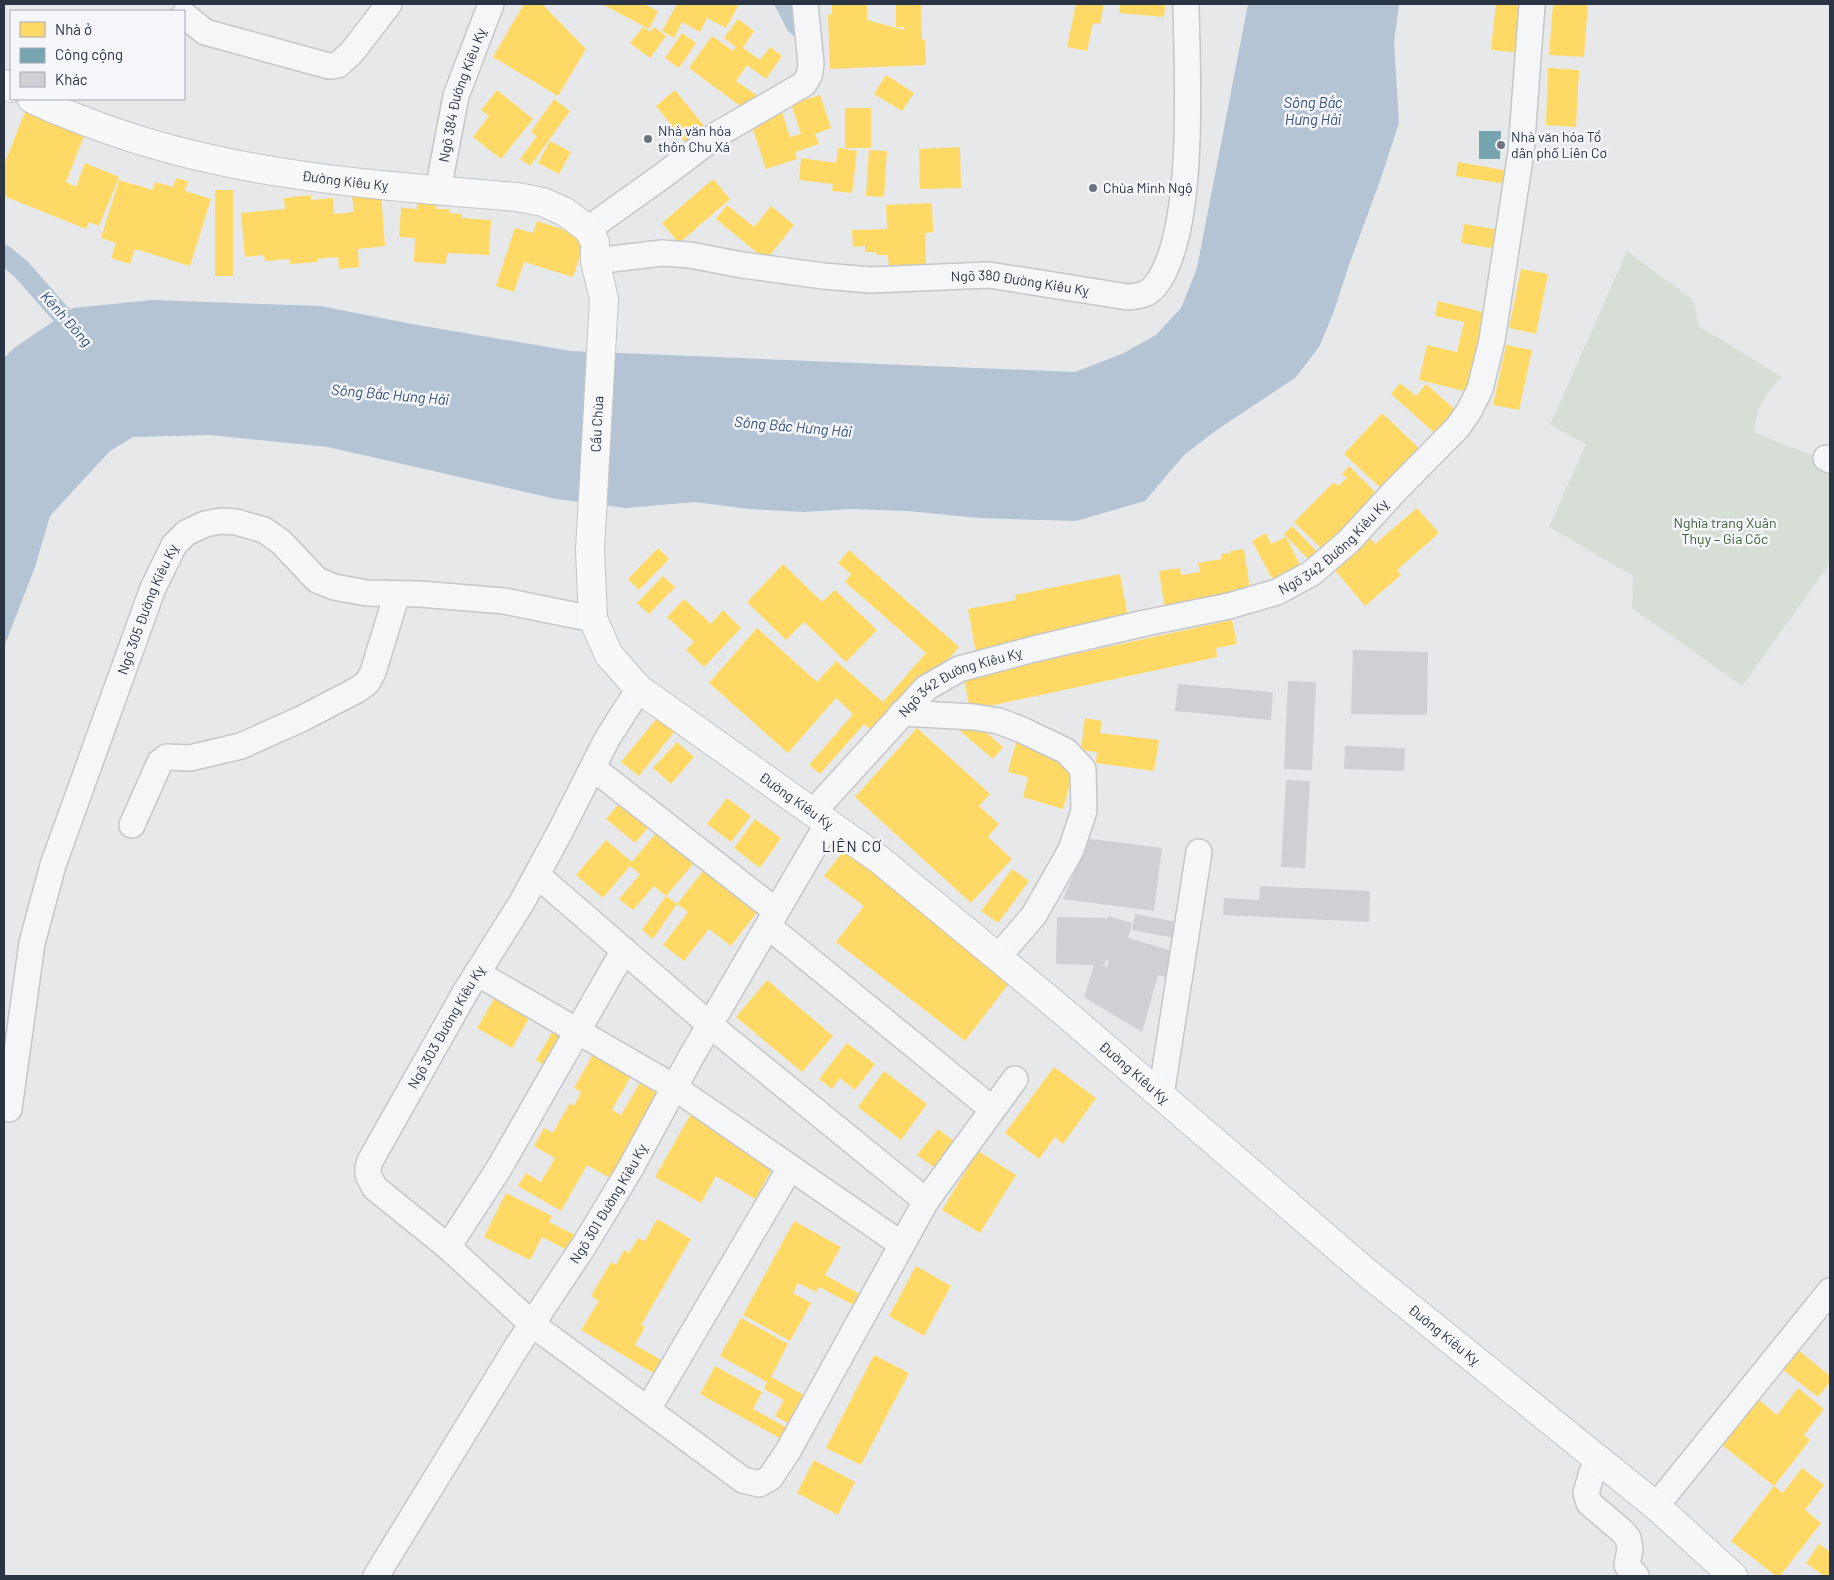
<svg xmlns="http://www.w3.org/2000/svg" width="1834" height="1580" font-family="Barlow,sans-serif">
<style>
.green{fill:#d6ded6}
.water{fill:#b4c4d5}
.homes{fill:#ffd966}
.public{fill:#76a5af}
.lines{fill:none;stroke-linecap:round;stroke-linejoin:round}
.canal{stroke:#b4c4d5;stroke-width:20}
.building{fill:#ced0d3;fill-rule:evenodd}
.minor-casing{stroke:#c4c6c8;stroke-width:28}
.major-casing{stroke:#c2c5c8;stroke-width:30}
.minor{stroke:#f5f6f7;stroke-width:25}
.major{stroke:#f8f8f8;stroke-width:28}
.poi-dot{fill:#6c737f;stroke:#f4f6f9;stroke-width:2}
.labels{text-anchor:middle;stroke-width:5;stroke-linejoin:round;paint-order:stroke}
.street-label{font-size:14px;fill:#2b3445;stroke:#f4f6f9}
.poi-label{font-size:14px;fill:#2b3445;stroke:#f4f6f9;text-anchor:start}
.park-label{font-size:14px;fill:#3f6138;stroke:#f4f6f9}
.water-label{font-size:15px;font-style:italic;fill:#34527a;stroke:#f4f6f9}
.neighbourhood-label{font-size:15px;letter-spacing:1px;fill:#1d2536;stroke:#f4f6f9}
</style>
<rect width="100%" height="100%" fill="#e6e8ea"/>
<!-- green -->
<path class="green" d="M 1627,251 L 1693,300 L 1699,326 L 1782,377 C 1765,396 1755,407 1755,433 L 1830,462 L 1830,563 L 1742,686 L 1632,608 L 1633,576 L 1549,527 L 1586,444 L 1550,425 Z"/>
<!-- water -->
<path class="water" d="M 774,4 L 799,4 L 800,41 L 788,31 Z
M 1248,4 L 1399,4 L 1394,43 L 1399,123 L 1380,181 L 1349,265 L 1333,314 L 1319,347 L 1295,378 L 1218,429 L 1184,455 L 1145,501 L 1076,521 L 979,518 L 908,511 L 851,509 L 804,512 L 749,509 L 695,502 L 626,508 L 556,499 L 328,447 L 210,435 L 133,437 L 110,451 L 50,516 L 35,567 L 4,647 L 4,358 L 14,348 L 73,308 L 152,300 L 320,306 L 412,324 L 571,351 L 1075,372 L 1122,354 L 1156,335 L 1181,308 L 1197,268 Z"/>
<!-- homes -->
<path class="homes" d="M 524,4 L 542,4 L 586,49 L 558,96 L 493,57 Z
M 602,4 L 644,4 L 658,11 L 649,29 Z
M 677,4 L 739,4 L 726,28 L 707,18 L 700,32 L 682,22 L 674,38 L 662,31 Z
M 832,4 L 867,4 L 867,20 L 904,30 L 904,27 L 896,27 L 896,4 L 921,4 L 922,40 L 925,39 L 926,65 L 830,69 L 828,15 L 832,14 Z
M 1076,4 L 1104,4 L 1100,24 L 1093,23 L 1087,51 L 1067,47 Z
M 1120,4 L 1165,4 L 1164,17 L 1119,13 Z
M 1496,4 L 1528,4 L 1523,53 L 1491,50 Z
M 1553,4 L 1588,4 L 1584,57 L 1549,55 Z
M 738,19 L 754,31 L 743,48 L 760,60 L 770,47 L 782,56 L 766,79 L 747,65 L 736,81 L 762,99 L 751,114 L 689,68 L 712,36 L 733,51 L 736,47 L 724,38 Z
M 643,27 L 650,32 L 654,27 L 666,36 L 650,58 L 630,43 Z
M 682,33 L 696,43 L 679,68 L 665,58 Z
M 1548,68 L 1579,70 L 1576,127 L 1546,125 Z
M 886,75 L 914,93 L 902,111 L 874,94 Z
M 497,90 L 533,119 L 501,159 L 473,137 L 489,116 L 481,110 Z
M 675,90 L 704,126 L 685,142 L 656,106 Z
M 820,95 L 831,128 L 815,134 L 819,144 L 795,152 L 797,159 L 766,169 L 751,123 L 782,112 L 790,137 L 801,134 L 790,100 L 802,96 L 804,100 Z
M 554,99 L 570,111 L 530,166 L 520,159 L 537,136 L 531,132 Z
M 845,108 L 871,108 L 871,148 L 845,148 Z
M 25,112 L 84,136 L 66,182 L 76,187 L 85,163 L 119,177 L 99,226 L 89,222 L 86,229 L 4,196 L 4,165 Z
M 550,141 L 571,152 L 559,174 L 538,163 Z
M 960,147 L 961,188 L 920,189 L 919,149 Z
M 838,148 L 857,151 L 852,193 L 832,191 L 833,184 L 799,180 L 801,158 L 836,163 Z
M 869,150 L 887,151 L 884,197 L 866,196 Z
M 1458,162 L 1514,172 L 1512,185 L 1456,176 Z
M 176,178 L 188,181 L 185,191 L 211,199 L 190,266 L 135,249 L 130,264 L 111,258 L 116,243 L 101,238 L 119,180 L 153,190 L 155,182 L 173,187 Z
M 713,179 L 730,199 L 679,243 L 662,223 Z
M 215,190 L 233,190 L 233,276 L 215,276 Z
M 381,193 L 385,246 L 358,249 L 359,267 L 339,269 L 338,257 L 317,259 L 317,262 L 290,264 L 289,259 L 265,261 L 264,255 L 245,257 L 241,213 L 285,209 L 284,198 L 311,195 L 311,200 L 333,198 L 334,214 L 354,212 L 352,196 Z
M 417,201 L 437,202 L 436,209 L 449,209 L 449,213 L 462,214 L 462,218 L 491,220 L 489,255 L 447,253 L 446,264 L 414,262 L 415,238 L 399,237 L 401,208 L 417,209 Z
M 932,203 L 933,232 L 925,233 L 926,267 L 889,269 L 888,255 L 877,255 L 876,252 L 865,252 L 865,246 L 853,247 L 852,230 L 887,229 L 886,205 Z
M 727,205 L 754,227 L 771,206 L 794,225 L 766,260 L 716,219 Z
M 537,221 L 586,237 L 573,277 L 524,262 L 514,292 L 496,286 L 515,228 L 533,233 Z
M 1464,224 L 1505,231 L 1502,250 L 1461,243 Z
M 1521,269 L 1548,274 L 1536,334 L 1509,328 Z
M 1438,301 L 1491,314 L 1473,393 L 1419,380 L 1427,345 L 1457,352 L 1464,322 L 1435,316 Z
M 1506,345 L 1532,350 L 1519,410 L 1493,405 Z
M 1400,383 L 1416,396 L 1426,384 L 1458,412 L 1438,436 L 1391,394 Z
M 1382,413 L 1422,451 L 1384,491 L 1344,454 Z
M 1349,466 L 1382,499 L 1327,554 L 1294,522 L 1334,482 L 1338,486 L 1347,478 L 1342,474 Z
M 1417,508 L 1439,533 L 1397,570 L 1401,575 L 1365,606 L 1334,569 L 1370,538 L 1375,544 Z
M 1292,526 L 1320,555 L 1312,563 L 1284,534 Z
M 1266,533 L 1271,544 L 1286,537 L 1303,571 L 1276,586 L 1252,541 Z
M 658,548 L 669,559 L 639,590 L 628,579 Z
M 1244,549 L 1251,597 L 1165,610 L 1159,571 L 1180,568 L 1181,575 L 1200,572 L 1198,563 L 1222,559 L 1221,554 L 1231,553 L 1230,551 Z
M 849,550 L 959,647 L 880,737 L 864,724 L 820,774 L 809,765 L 853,714 L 836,698 L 788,753 L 709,683 L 757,628 L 817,682 L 836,661 L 883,702 L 926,653 L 845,582 L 851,574 L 838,563 Z
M 783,564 L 822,602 L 835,590 L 877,630 L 846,662 L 804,622 L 786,640 L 747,602 Z
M 1120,574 L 1129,623 L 976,653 L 968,609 L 1016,600 L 1015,595 Z
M 663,576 L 675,587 L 649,614 L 637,603 Z
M 684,599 L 711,624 L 723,610 L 741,628 L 704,667 L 686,650 L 694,642 L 667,617 Z
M 1232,620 L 1237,644 L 1216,648 L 1217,657 L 970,710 L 964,678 Z
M 657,718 L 674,732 L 639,776 L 621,762 Z
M 1085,718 L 1102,721 L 1100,733 L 1159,740 L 1154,771 L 1096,763 L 1097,752 L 1081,750 Z
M 970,719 L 1003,747 L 993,759 L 960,731 Z
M 917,728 L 990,794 L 979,806 L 999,824 L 988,837 L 1012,859 L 971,903 L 855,797 Z
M 1018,735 L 1075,765 L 1063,809 L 1023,797 L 1028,777 L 1008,772 Z
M 677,742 L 694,757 L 671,784 L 653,768 Z
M 625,796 L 654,820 L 635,843 L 606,819 Z
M 727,798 L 751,816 L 731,842 L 707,824 Z
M 755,819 L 781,838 L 760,868 L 734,848 Z
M 661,827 L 698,858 L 666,896 L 654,886 L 633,910 L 619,899 L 640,874 L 630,866 L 603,898 L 576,875 L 606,840 L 632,862 Z
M 848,845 L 1016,974 L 965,1041 L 836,942 L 864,906 L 824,876 Z
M 707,866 L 760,908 L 731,946 L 709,929 L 684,961 L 663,945 L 688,912 L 677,904 Z
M 1012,869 L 1029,881 L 998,923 L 981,911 Z
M 666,896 L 677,904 L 653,939 L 642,930 Z
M 767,980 L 833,1036 L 802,1072 L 736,1017 Z
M 497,994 L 531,1015 L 512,1048 L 477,1028 Z
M 554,1029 L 569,1038 L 551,1069 L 536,1060 Z
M 847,1043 L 875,1064 L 855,1090 L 840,1078 L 832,1089 L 819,1079 Z
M 593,1054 L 631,1076 L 612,1110 L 621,1115 L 641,1081 L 666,1096 L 617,1182 L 587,1165 L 561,1211 L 518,1186 L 526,1173 L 541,1182 L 555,1158 L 534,1146 L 544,1128 L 553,1133 L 570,1103 L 574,1106 L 581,1092 L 574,1088 Z
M 1054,1067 L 1096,1098 L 1063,1144 L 1055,1137 L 1039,1159 L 1005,1133 Z
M 884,1071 L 927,1104 L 901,1140 L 858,1107 Z
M 692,1112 L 777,1160 L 755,1199 L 716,1176 L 701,1203 L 655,1177 Z
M 938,1129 L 959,1145 L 939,1171 L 917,1155 Z
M 978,1151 L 1016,1175 L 980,1233 L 942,1210 Z
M 506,1193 L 552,1216 L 549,1222 L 577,1236 L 569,1251 L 542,1237 L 530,1260 L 484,1237 Z
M 657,1219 L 691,1239 L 641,1325 L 645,1327 L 635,1345 L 663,1361 L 655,1374 L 581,1330 L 599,1301 L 591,1296 L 611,1262 L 616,1265 L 624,1250 L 629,1253 L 638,1238 L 645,1241 Z
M 794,1221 L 841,1247 L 825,1275 L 867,1298 L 861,1309 L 819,1287 L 816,1292 L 798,1283 L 793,1293 L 811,1303 L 790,1341 L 743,1315 Z
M 916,1266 L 951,1286 L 924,1336 L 889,1316 Z
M 741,1318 L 788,1344 L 771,1377 L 804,1395 L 798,1407 L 804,1411 L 795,1427 L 775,1416 L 784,1400 L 764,1389 L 767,1382 L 720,1356 Z
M 1797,1349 L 1830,1376 L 1830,1382 L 1818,1397 L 1782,1369 Z
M 874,1355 L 909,1373 L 861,1465 L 826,1448 Z
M 715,1366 L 762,1392 L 753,1409 L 791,1430 L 785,1441 L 700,1394 Z
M 1798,1388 L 1824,1409 L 1804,1435 L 1810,1440 L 1774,1486 L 1722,1445 L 1758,1399 L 1777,1415 Z
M 814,1460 L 855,1482 L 838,1515 L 797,1493 Z
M 1802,1468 L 1824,1485 L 1805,1510 L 1821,1523 L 1780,1576 L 1776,1576 L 1731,1541 L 1774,1486 L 1783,1493 Z
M 1819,1544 L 1830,1552 L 1830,1576 L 1824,1576 L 1806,1563 Z"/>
<!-- public -->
<path class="public" d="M 1479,131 L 1501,131 L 1500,159 L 1479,159 Z"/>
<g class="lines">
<!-- canal -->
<path class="canal" d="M 4,255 L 21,269 L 80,336"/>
</g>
<!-- building -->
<path class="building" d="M 1353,650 L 1428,652 L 1427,715 L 1351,714 Z
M 1288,681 L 1316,682 L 1312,770 L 1284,769 Z
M 1178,684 L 1273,692 L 1271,720 L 1175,711 Z
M 1345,746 L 1405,748 L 1404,771 L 1344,769 Z
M 1286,780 L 1310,781 L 1305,868 L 1281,867 Z
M 1084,838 L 1162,848 L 1154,911 L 1063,899 L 1077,866 Z
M 1260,886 L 1370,891 L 1369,922 L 1223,915 L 1224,898 L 1259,900 Z
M 1135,914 L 1182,923 L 1179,939 L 1132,930 Z
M 1108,916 L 1132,923 L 1128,938 L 1176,952 L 1169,978 L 1158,975 L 1142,1032 L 1084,997 L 1094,965 L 1056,964 L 1057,917 L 1106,918 L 1106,922 ZM 1105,960 L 1109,961 L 1107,967 L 1098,965 L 1105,965 Z"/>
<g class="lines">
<!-- minor casing -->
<g class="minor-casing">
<g id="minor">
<path d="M 184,15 L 205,32 L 329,66 L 338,65 L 352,52 L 389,4"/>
<path id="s1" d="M 438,190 L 456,96 L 491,4"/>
<path d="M 588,229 L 661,177 L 718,134 L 804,84 L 809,76 L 811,64 L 805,4"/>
<path id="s2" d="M 595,261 L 662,253 L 690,255 L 742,265 L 823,276 L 871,280 L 989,275 L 1128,297 C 1139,296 1148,295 1155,286 C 1197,234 1187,71 1186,4"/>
<path d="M 1826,458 L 1830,460"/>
<path d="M 902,713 L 974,717 L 999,721 L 1022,730 L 1066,751 L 1083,769 L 1084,811 L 1071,850 L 1034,915 L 998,957"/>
<path d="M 593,768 L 776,911"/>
<path id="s3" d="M 813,812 L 926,688 L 959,669 L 1034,649 L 1145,623 L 1229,606 L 1277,592 L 1312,573 L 1349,541 L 1394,492 L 1458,427 L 1469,411 L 1480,389 L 1492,340 L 1521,152 L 1532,4"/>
<path d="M 132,825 L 160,762 L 167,757 L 190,758 L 241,746 L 301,719 L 357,690 L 367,683 L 373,672 L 397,594"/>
<path id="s4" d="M 537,875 L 710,1025 L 926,1201 L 788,1451 L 770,1478 L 759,1484 L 743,1480 L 532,1324 L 448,1247 L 375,1188 L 368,1175 L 368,1168 L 370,1161 L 466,991 L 522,902 L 562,828 L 607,739 L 639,689"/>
<path d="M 768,926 L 992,1109"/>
<path d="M 477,973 L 674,1087 L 901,1244"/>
<path d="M 1161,1095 L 1199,852"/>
<path id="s5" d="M 9,1109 L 32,943 L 53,865 L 153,588 L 174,545 L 186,533 L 205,524 L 221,521 L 236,522 L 264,530 L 281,542 L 317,580 L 334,587 L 367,593 L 420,594 L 504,601 L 593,619"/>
<path d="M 926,1201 L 1015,1079"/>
<path d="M 448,1247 L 498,1170 L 624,950"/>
<path d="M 648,1409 L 790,1168"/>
<path d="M 1600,1460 L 1592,1472 L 1586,1493 L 1589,1503 L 1622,1531 L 1628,1538 L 1630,1549 L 1627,1565 L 1636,1576"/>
<path d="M 1656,1506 L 1830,1291"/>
<path id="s6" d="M 376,1576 L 516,1348 L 585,1244 L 629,1171 L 691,1057 L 828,823"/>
</g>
</g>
<!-- major casing -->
<g class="major-casing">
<g id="major">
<path d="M 4,84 L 11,88"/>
<path id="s7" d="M 32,99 C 52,109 74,117 95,125 C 230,176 374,185 517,197 L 543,202 L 565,212 L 588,229 L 595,242 L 595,261 L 604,299 L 590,550 L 593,619 L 609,655 L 639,689 L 880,860 L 1058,1007 L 1365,1271 L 1656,1506 L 1733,1576"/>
</g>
</g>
<!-- minor -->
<use href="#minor" class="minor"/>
<!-- major -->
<use href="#major" class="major"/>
</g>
<!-- markers -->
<g class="poi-dot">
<circle cx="648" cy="139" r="5"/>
<circle cx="1501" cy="145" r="5"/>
<circle cx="1093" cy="188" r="5"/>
</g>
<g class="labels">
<!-- street labels -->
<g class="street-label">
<text dy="5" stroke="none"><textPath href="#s1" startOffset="98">Ngõ 384 Đường Kiêu Kỵ</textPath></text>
<text dy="5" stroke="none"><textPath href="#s7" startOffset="325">Đường Kiêu Kỵ</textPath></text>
<text dy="5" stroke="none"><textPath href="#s2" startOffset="428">Ngõ 380 Đường Kiêu Kỵ</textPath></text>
<text transform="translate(597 424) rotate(-87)" y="5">Cầu Chùa</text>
<text dy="5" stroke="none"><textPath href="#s3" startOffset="606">Ngõ 342 Đường Kiêu Kỵ</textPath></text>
<text dy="5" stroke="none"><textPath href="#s5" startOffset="521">Ngõ 305 Đường Kiêu Kỵ</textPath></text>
<text dy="5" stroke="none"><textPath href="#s3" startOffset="201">Ngõ 342 Đường Kiêu Kỵ</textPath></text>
<text dy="5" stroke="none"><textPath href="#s7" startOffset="1248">Đường Kiêu Kỵ</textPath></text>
<text dy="5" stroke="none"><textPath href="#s4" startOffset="1508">Ngõ 303 Đường Kiêu Kỵ</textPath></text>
<text dy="5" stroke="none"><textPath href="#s7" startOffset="1682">Đường Kiêu Kỵ</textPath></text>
<text dy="5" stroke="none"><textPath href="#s6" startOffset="439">Ngõ 301 Đường Kiêu Kỵ</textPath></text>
<text dy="5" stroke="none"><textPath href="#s7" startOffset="2088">Đường Kiêu Kỵ</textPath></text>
</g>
<!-- poi labels -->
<g class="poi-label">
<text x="658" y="136">Nhà văn hóa<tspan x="658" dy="16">thôn Chu Xá</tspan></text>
<text x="1511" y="142">Nhà văn hóa Tổ<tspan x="1511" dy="16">dân phố Liên Cơ</tspan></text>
<text x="1103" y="193">Chùa Minh Ngộ</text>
</g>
<!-- park labels -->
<g class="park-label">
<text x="1725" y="528">Nghĩa trang Xuân<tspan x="1725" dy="16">Thụy – Gia Cốc</tspan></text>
</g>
<!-- water labels -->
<g class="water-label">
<text x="1313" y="108">Sông Bắc<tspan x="1313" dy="17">Hưng Hải</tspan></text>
<text transform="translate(66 319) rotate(48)" y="5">Kênh Đông</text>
<text transform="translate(390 395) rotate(5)" y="5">Sông Bắc Hưng Hải</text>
<text transform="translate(793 427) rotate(5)" y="5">Sông Bắc Hưng Hải</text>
</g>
<!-- neighbourhood labels -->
<g class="neighbourhood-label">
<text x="852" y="852">LIÊN CƠ</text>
</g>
</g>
<!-- border -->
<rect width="1834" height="1580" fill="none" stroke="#2b3445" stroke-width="10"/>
<!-- legend -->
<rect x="10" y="10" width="175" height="90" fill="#f4f6f9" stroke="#a4a8b1"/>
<rect x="20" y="22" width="25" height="15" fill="#ffd966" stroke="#a4a8b1"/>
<text x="55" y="35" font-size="15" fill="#2b3445">Nhà ở</text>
<rect x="20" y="48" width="25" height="15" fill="#76a5af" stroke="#a4a8b1"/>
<text x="55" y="60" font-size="15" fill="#2b3445">Công cộng</text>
<rect x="20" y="72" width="25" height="15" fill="#ced0d3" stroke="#a4a8b1"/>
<text x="55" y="85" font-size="15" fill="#2b3445">Khác</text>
</svg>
